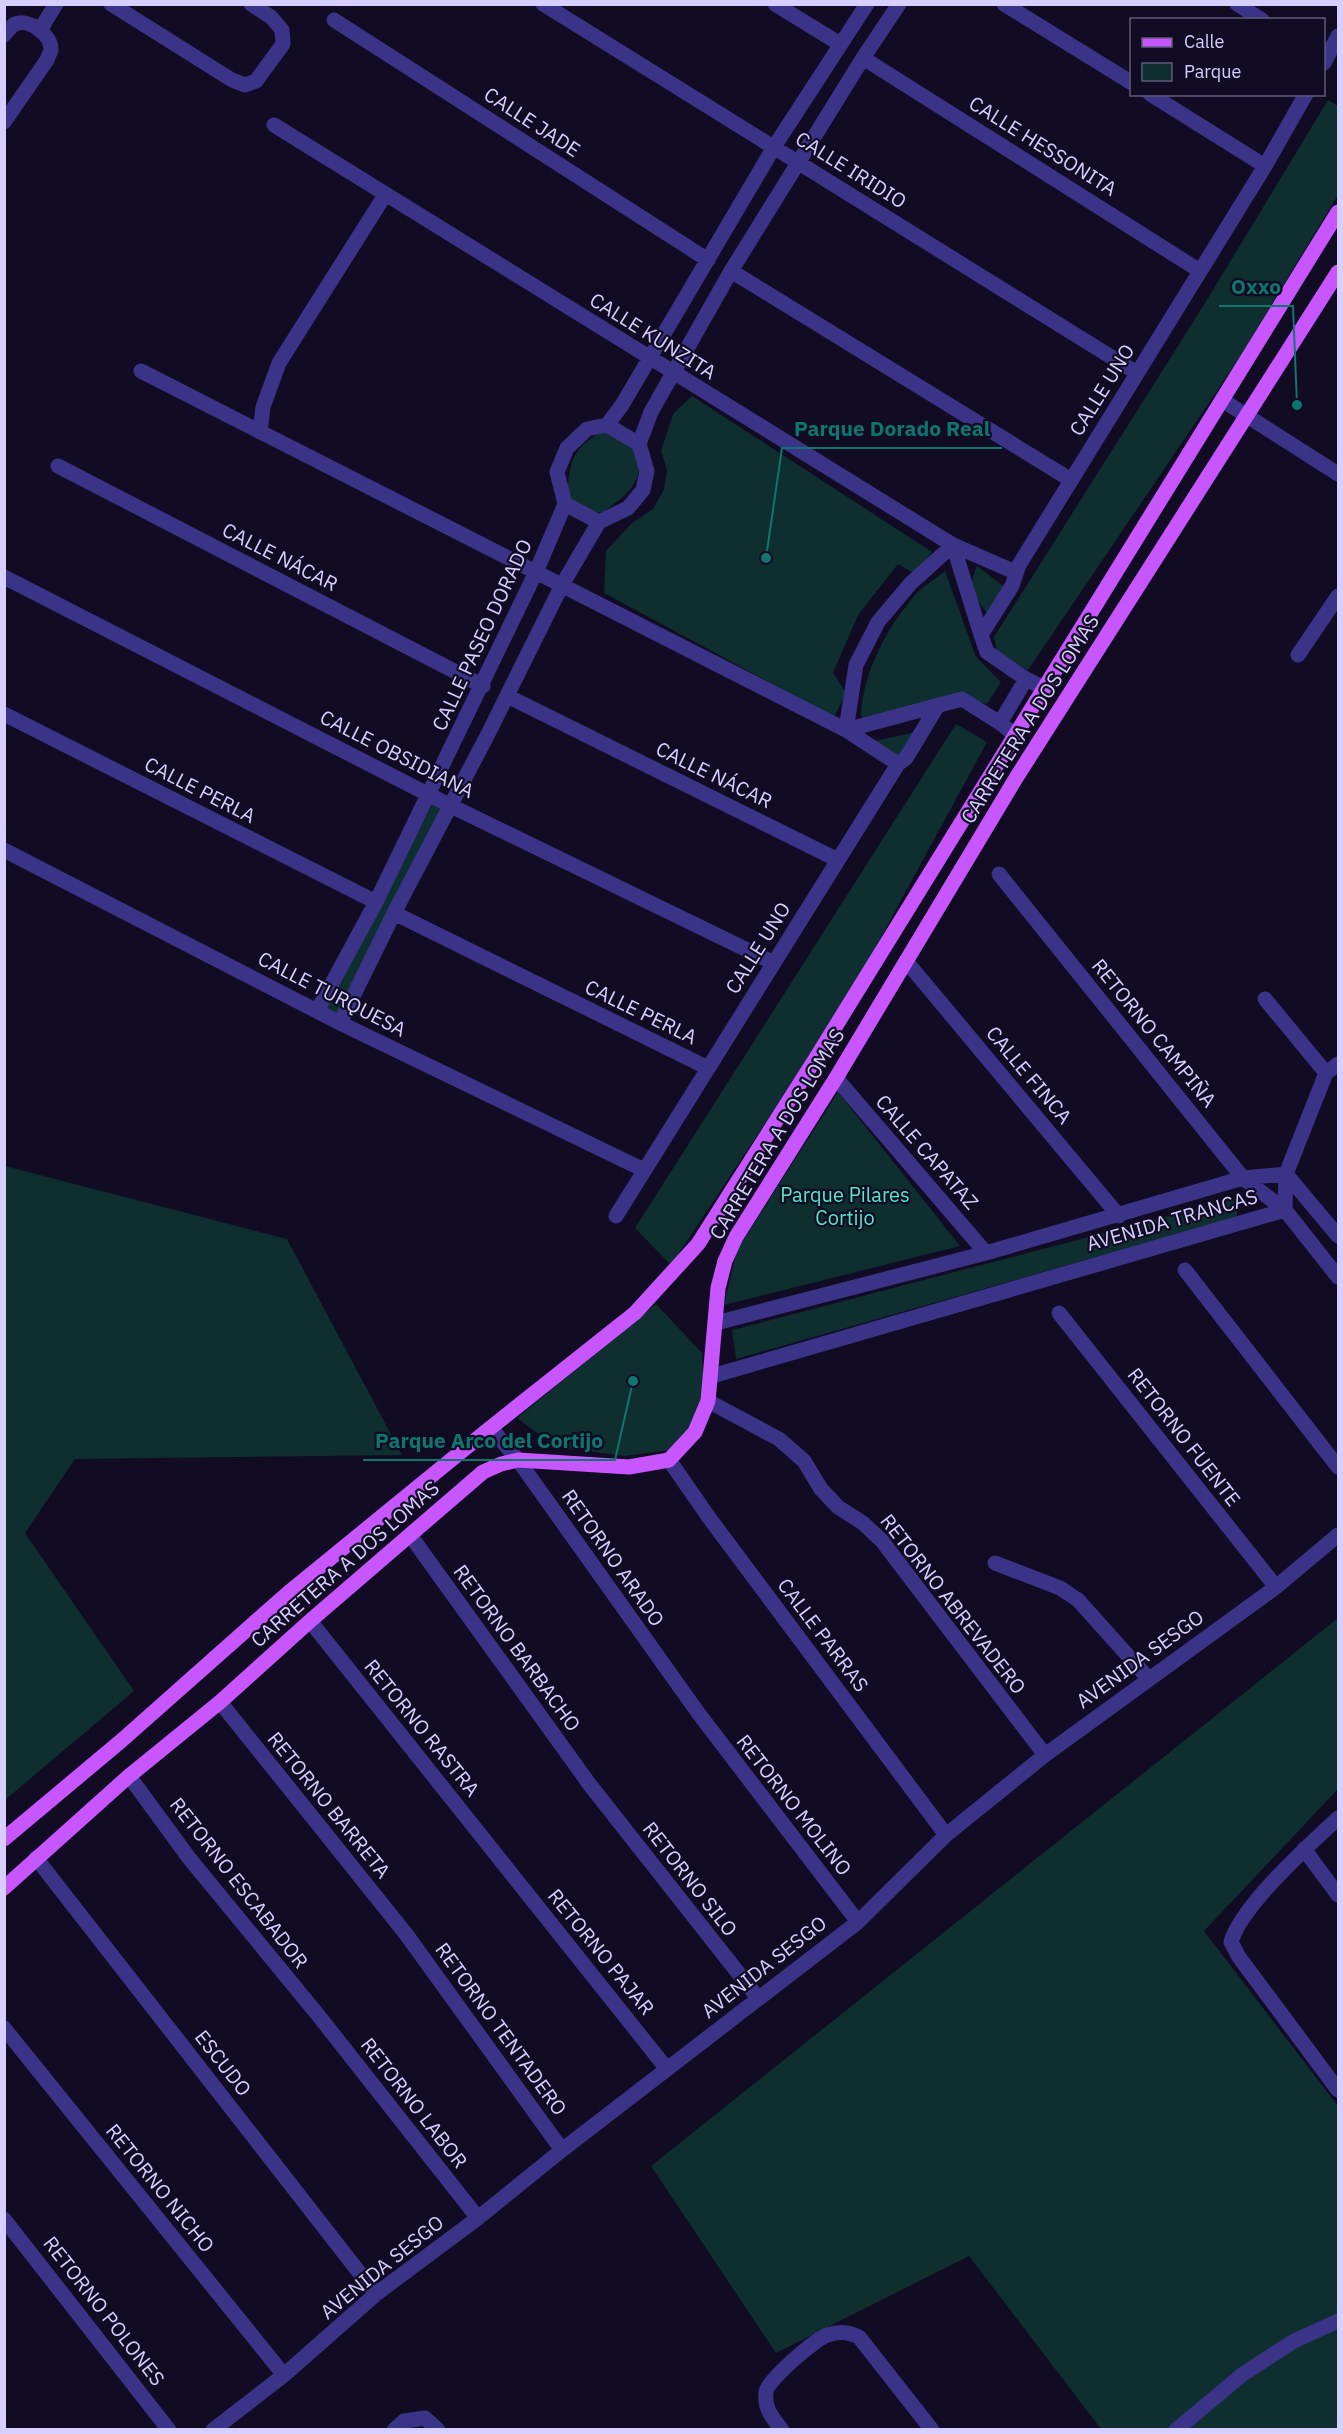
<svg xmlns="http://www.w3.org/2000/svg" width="1343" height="2434" font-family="'IBM Plex Sans',sans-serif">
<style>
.green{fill:#0e2e2f}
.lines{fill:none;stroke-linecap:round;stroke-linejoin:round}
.minor{stroke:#3a3387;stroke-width:15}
.major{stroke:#c856ff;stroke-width:15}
.labels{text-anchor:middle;stroke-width:4.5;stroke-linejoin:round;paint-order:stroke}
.street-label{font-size:20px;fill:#d7cfff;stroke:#110c24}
.park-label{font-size:20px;fill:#50eacb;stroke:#110c24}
.leader{fill:none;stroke:#0f766e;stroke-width:2}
.callout-dot{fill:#0f766e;stroke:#110c24;stroke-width:2}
.callout-label{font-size:21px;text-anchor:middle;font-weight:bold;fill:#0f766e;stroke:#110c24;stroke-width:4.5;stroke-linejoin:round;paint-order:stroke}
</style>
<rect width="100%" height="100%" fill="#110c24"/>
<!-- green -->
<path class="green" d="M 1328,100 L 1338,106 L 1338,195 L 1238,360 L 1028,670 L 997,651 L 994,637 L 1202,308 Z
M 692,396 L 932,552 L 915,574 L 898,564 L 858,615 L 833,673 L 846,693 L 834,717 L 604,593 L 606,551 L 632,523 L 653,509 L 664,489 L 667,470 L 661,451 L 673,414 Z
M 607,429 L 641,453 C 640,488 627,494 602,513 L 588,510 L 567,497 C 570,458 572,448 607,429 Z
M 977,566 L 1006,588 L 992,618 C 977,603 966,587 977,566 Z
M 945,571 L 976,657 L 1001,682 L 987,704 L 959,696 L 875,720 L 861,717 C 862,674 887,627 915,595 C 923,586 935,579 945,571 Z
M 956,724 L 987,742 L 847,1000 L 671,1265 L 635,1228 Z
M 920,731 L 903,761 L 866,743 Z
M 433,803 L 444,807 L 337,1014 L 325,1010 Z
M 838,1092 L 960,1246 L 724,1305 L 737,1250 Z
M 5,1166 L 287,1239 L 402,1455 L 75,1459 L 25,1533 L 134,1691 L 5,1800 Z
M 1238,1198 L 1237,1217 L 736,1359 L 732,1330 Z
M 656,1304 L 702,1353 L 705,1409 L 671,1450 L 624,1456 L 556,1447 L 517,1418 Z
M 1338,1618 L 1338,1789 L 1204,1931 L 1338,2106 L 1338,2429 L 1101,2429 L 969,2256 L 776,2353 L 651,2166 Z"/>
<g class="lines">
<!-- minor -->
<path class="minor" d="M 111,4 L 232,80 L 245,85 L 256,81 L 283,44 L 282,30 L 271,17 L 251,4
M 543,4 L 1137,373
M 775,4 L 840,44
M 1004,4 L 1132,83
M 1237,4 L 1262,20
M 334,20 L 708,260
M 40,30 L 56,4
M 4,35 C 7,32 11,26 15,24 C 29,18 52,35 51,50 C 50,54 48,56 47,60 L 4,122
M 863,58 L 1200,271
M 1324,63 L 1338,36
M 1150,94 L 1265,166
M 274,125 L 953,545 L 1015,572
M 731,271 L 1071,480
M 141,371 L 846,730 L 898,764
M 1222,400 L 1338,474
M 607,425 L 639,444
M 260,432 L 263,407 L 279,363 L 385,195
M 58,466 L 483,686
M 565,504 L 599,522
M 4,577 L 449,805 L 774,963
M 981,635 L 953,545 L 911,583 L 878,622 L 856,665 L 846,730 L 962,699 L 1000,723 L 1015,735
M 1298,655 L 1338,596
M 1044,688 L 1026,679 L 987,652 L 981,635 L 1012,586 L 1019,565 L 1265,166 L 1306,94
M 507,696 L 838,860
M 4,714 L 376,902
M 1000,723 L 1026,679
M 4,850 L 340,1023 L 644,1170
M 999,874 L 1243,1178 L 1285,1210 L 1338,1277
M 394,913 L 708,1068
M 906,961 L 1119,1216
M 1265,999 L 1326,1073
M 317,1011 L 376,902 L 536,572 L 565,504 L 557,472 L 567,448 L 587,429 L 607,425 L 622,405 L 774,147 L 867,4
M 340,1023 L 394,913 L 487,736 L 562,585 L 599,522 L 628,508 L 643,490 L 647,471 L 639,444 L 651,412 L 731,271 L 863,58 L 899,4
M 836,1078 L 986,1253
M 1286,1174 L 1338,1236
M 616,1216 L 898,764 L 906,758 L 938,705
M 1185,1270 L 1338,1467
M 1059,1313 L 1276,1587
M 716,1323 L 986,1253 L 1243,1178 L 1286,1174
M 712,1376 L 1285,1210 L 1286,1174 L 1326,1073 L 1338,1064
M 708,1401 L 779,1439 L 804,1461 L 821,1489 L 838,1507 L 863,1523 L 882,1541 L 1045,1755
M 491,1428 L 518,1460 L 699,1714 L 858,1922
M 669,1460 L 710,1519 L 946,1835
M 410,1535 L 590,1785 L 758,1998
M 995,1563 L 1060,1588 L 1078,1600 L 1148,1678
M 310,1621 L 667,2069
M 220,1702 L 406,1934 L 562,2150
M 129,1776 L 189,1858 L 318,2015 L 478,2218
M 1338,1818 C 1309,1845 1242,1905 1231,1942 L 1239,1957 L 1338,2090
M 1304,1849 L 1338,1895
M 36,1858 L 376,2294
M 4,2028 L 284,2375
M 4,2219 L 169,2430
M 213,2430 L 284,2375 L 376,2294 L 478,2218 L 562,2150 L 858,1922 L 946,1835 L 1045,1755 L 1276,1587 L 1338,1535
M 394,2430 L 404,2421 L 425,2418 L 438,2430
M 782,2430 C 772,2417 764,2409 766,2392 C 767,2380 816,2339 827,2335 C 840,2331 848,2332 859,2337 L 932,2430
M 1176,2430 L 1243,2374 L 1294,2341 L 1338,2321"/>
<!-- major -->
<path class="major" d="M 4,1839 L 121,1741 L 288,1593 L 484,1433 L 635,1313 L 698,1244 L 816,1058 L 1338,212
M 4,1888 L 129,1776 L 220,1702 L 310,1621 L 483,1472 L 501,1464 L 518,1460 L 629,1467 L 669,1460 L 695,1432 L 708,1401 L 718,1288 L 725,1261 L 736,1237 L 836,1078 L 1016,778 L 1338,272"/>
</g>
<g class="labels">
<!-- street labels -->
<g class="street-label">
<text transform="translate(532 122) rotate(33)" y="7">CALLE JADE</text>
<text transform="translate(1043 146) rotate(32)" y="7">CALLE HESSONITA</text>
<text transform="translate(851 170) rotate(32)" y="7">CALLE IRIDIO</text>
<text transform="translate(653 336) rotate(32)" y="7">CALLE KUNZITA</text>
<text transform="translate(1102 390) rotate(-58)" y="7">CALLE UNO</text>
<text transform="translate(280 557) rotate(27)" y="7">CALLE NÁCAR</text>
<text transform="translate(482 635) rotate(-65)" y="7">CALLE PASEO DORADO</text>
<text transform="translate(1030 719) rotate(-58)" y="7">CARRETERA A DOS LOMAS</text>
<text transform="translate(397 754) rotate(27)" y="7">CALLE OBSIDIANA</text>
<text transform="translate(714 775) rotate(26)" y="7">CALLE NÁCAR</text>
<text transform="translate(200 790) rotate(27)" y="7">CALLE PERLA</text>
<text transform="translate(758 948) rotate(-58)" y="7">CALLE UNO</text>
<text transform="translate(332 994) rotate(27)" y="7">CALLE TURQUESA</text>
<text transform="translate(641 1012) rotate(26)" y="7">CALLE PERLA</text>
<text transform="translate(1154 1033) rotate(51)" y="7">RETORNO CAMPIÑA</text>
<text transform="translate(1029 1075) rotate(50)" y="7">CALLE FINCA</text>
<text transform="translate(777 1134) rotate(-59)" y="7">CARRETERA A DOS LOMAS</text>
<text transform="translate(927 1152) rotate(49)" y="7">CALLE CAPATAZ</text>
<text transform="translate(1172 1220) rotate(-16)" y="7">AVENIDA TRANCAS</text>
<text transform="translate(1184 1437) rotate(52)" y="7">RETORNO FUENTE</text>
<text transform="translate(613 1558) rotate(55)" y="7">RETORNO ARADO</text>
<text transform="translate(345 1564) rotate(-41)" y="7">CARRETERA A DOS LOMAS</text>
<text transform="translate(953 1604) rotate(52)" y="7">RETORNO ABREVADERO</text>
<text transform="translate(823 1635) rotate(53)" y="7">CALLE PARRAS</text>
<text transform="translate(517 1648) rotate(54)" y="7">RETORNO BARBACHO</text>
<text transform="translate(1140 1659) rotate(-36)" y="7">AVENIDA SESGO</text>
<text transform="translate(422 1728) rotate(51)" y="7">RETORNO RASTRA</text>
<text transform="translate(329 1805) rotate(51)" y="7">RETORNO BARRETA</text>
<text transform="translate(794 1805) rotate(52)" y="7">RETORNO MOLINO</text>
<text transform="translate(690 1879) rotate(52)" y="7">RETORNO SILO</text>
<text transform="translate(239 1883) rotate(52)" y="7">RETORNO ESCABADOR</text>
<text transform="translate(601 1952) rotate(51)" y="7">RETORNO PAJAR</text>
<text transform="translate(764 1967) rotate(-38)" y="7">AVENIDA SESGO</text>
<text transform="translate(501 2029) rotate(54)" y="7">RETORNO TENTADERO</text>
<text transform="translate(223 2063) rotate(52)" y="7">ESCUDO</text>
<text transform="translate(414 2103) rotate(52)" y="7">RETORNO LABOR</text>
<text transform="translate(160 2188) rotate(51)" y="7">RETORNO NICHO</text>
<text transform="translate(382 2267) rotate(-39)" y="7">AVENIDA SESGO</text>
<text transform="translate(104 2311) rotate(52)" y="7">RETORNO POLONES</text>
</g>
<!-- park labels -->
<g class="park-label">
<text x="845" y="1202">Parque Pilares<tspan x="845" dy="23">Cortijo</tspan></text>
</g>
</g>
<!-- callouts -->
<path class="leader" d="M1297 405L1293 306H1219M766 558L782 448H1002M633 1381L615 1460H363"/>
<g class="callout-dot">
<circle cx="1297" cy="405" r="6"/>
<circle cx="766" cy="558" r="6"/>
<circle cx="633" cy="1381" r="6"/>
</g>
<g class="callout-label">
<text x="1256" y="294">Oxxo</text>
<text x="892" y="436">Parque Dorado Real</text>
<text x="489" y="1448">Parque Arco del Cortijo</text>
</g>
<!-- border -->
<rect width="1343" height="2434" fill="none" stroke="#d7cfff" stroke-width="12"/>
<!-- legend -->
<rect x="1130" y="18" width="195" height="78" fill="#110c24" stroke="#605a7c" stroke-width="1.5"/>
<rect x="1142" y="38" width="30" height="9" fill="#c856ff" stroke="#605a7c" stroke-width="1.5"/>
<text x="1184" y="48" font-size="18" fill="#d7cfff">Calle</text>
<rect x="1142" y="63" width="30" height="18" fill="#0e2e2f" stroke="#605a7c" stroke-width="1.5"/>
<text x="1184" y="78" font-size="18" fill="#d7cfff">Parque</text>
</svg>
